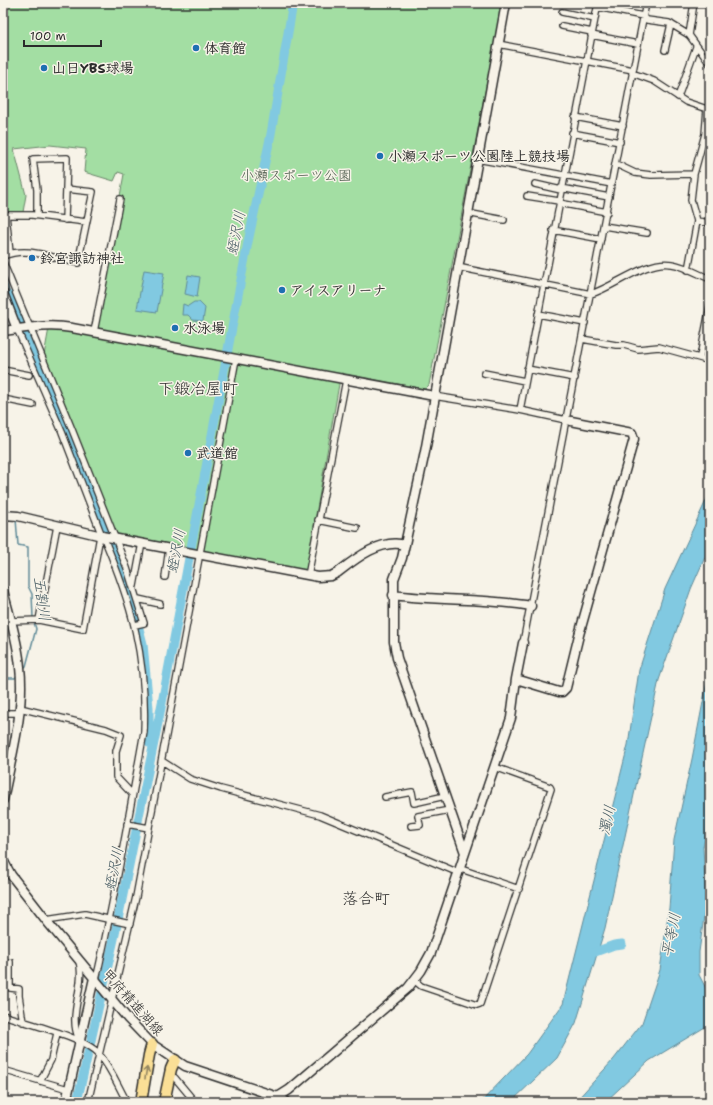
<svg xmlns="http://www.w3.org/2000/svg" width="713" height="1105" font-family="'Shantell Sans','Klee One',sans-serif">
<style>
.green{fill:#a3dea3;stroke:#678467}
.water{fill:#81c9e1;stroke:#5f8a98}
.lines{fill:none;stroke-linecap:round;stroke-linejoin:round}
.stream{stroke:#5f8a98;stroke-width:1.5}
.river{stroke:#81c9e1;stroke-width:9}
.street-casing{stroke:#2b2b2b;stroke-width:8}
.secondary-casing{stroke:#2b2b2b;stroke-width:11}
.highway-casing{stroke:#2b2b2b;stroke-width:13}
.street{stroke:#f7f3e8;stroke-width:5.5}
.secondary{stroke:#f7f3e8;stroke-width:8}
.highway{stroke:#fadf96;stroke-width:10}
.oneway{stroke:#928560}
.poi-dot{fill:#1f6fb2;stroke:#f7f3e8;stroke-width:1.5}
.labels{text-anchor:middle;stroke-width:3;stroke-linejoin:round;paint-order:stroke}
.poi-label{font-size:14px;font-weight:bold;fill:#2b2b2b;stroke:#f7f3e8;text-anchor:start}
.park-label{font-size:14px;fill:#495849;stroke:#f7f3e8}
.street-label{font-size:14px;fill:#2b2b2b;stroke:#f7f3e8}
.water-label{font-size:15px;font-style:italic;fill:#455a62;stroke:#f7f3e8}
.quarter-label{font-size:16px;fill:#2b2b2b;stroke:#f7f3e8}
</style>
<rect width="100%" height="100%" fill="#f7f3e8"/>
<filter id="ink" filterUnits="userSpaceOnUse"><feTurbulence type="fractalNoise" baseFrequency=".025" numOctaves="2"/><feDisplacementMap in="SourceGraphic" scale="8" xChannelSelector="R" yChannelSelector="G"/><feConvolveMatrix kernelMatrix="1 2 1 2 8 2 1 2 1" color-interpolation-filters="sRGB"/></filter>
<g filter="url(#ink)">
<!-- green -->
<path class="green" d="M 3,3 L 502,3 L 429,385 L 425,389 L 341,373 L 306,571 L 114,538 L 43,361 L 49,328 L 95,334 L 124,174 L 118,172 L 114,181 L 84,172 L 86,149 L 50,145 L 14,149 L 26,195 L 23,212 L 3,217 Z"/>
<!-- water -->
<path class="water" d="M 144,270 L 164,273 L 157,312 L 137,309 Z
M 188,275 L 200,277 L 197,297 L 185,294 Z
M 194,302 L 199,302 L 205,308 L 203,321 L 193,320 L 188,315 L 182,315 L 183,304 L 188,306 Z
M 710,492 L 710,546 L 691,589 L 659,680 L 605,928 L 576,1023 L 557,1058 L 511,1102 L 481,1102 L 527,1054 L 563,1004 L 628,745 L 639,670 L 665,589 Z
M 710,666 L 710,817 L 703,847 L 706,902 L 699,952 L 699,975 L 710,996 L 710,1024 L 649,1061 L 605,1102 L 575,1102 L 614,1059 L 642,1023 L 660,970 L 669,908 L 674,840 L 692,759 Z"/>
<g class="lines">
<!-- stream -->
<path class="stream" d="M 3,276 L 11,296 L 7,295
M 3,498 L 9,512
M 16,519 L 18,545 L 28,547 L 28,586 L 32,594 L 33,618
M 23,669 L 26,666 L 36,629 L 34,622
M 3,678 L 15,678 L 18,675"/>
<!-- river -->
<path class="river" d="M 11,296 L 111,539 L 129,591 L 143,644 L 149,708 L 149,743
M 587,955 L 614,945 L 622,944
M 77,1102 L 114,939 L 162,703 L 248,242 L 271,134 L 293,3"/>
<!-- street casing -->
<g class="street-casing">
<path id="street" d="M 597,7 L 643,16 L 647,20 L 669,23 L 689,35 L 710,64
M 562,12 L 595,19
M 562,26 L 592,32
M 591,35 L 638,44
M 689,35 L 694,3
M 498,44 L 633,70
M 665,50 L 671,24
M 632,73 L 654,81 L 686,102 L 707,109
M 678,97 L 696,47
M 575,117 L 623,126
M 572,133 L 620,142
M 477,159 L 612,184
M 616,164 L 635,173 L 651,175 L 694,174
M 535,184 L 561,190
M 561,188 L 609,197
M 527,196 L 559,201
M 559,203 L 607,212
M 467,213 L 504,220
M 37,215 L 37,190 L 33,159 L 67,158 L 65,220
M 697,221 L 710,223
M 604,226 L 647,233
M 553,230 L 601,239
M 10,253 L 6,215 L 32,215 L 86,222
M 3,256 C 30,245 52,259 78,263 L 93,192 L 66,189
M 3,262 L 71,427 L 127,568 L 144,623 L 135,625
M 457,267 L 591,294 C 616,286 647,259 672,264 C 685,266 698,274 710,279
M 688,270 L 697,221 L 691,200 L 694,174 L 705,134 L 707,109 L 710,109
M 538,314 L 585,323
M 3,316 L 12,315
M 17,329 L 62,432 L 102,536
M 94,332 L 120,199
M 582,339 L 616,345 L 624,345 L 638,349 L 659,347 L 710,361
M 700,357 L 710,306
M 527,369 L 575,378
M 3,370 L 29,375
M 484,373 L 525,381
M 434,396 L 520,410 L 566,420
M 3,399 L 33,405
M 520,410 L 598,3
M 318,520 L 357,528
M 308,576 L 346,380
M 165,577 L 169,548
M 134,586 L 142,543
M 138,599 L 160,604
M 39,620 L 57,526
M 10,621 L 39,620 L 83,629 L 100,536
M 523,643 L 646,3
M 20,708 L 106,729 L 121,735 L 116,751 L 116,777 L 132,794
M 3,713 L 19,713
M 162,761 L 190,779 L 221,789 L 320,815 L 459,873
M 385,797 L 412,792 L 414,803 L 445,796
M 127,824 L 149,828
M 411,826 L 420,825 L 418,816 L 450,810
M 461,869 L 519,889
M 46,920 L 85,914 L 130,924
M 79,961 C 86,986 67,1015 79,1039
M 10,962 L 10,988 L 19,989 L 19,996 L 23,1022
M 96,980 C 115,898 129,815 144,732 C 147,658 132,604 103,536
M 414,980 L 421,986 L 477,1005 L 480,1004 L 551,789 L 550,787 L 495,767
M 3,1015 C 26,1023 85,1037 99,1054 C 111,1068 118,1086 127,1102
M 3,1070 L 68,1089
M 175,1078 L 195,1102
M 40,1081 L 51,1060 L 57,1033
M 88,1102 L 136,897 L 236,359"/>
</g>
<!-- secondary casing -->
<g class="secondary-casing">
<path id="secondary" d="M 3,293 L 17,329
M 3,331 C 27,328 49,324 72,328 L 434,396
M 3,515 L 18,516 L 102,536 L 318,577 L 331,576 L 337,573 C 355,559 381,538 405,545
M 3,590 C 9,615 18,641 20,667 C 25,710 11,758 3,800
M 393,595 C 439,601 485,598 531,606
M 516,679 L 523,643
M 465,853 L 511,718 L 516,679 L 559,692 L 562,692 L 566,688 L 579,635 L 634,439 L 632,433 L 566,420
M 3,860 L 11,875 L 50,925 L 128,1019 L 152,1044 L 185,1066 L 278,1097 L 287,1102
M 66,1102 L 94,978
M 270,1102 L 289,1090 L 408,988 L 421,971 L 431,953 L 465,853 L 397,658 L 394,642 L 394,579 L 402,558 L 425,452 L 506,3"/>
</g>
<!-- highway casing -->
<g class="highway-casing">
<path id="highway" d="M 141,1102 L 149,1055 L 152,1044
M 164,1102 L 171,1069 L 175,1060"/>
</g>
<!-- street -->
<use href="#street" class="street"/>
<!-- secondary -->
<use href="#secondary" class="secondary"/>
<!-- highway -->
<use href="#highway" class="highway"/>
</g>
<!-- one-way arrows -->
<defs><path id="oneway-shaft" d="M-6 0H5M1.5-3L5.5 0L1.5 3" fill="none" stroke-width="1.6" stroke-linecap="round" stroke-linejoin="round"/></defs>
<use class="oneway" href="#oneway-shaft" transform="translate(146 1073) rotate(-80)"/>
</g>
<!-- markers -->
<g class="poi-dot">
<circle cx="196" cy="48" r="4"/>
<circle cx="44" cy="68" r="4"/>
<circle cx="380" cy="156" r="4"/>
<circle cx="32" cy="258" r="4"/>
<circle cx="282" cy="290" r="4"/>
<circle cx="175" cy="328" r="4"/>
<circle cx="188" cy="453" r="4"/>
</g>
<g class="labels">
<!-- poi labels -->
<g class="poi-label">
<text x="204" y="53">体育館</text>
<text x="52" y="73">山日YBS球場</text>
<text x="388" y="161">小瀬スポーツ公園陸上競技場</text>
<text x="40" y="263">鈴宮諏訪神社</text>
<text x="290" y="295">アイスアリーナ</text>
<text x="183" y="333">水泳場</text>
<text x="196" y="458">武道館</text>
</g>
<!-- park labels -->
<g class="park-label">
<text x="296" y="180">小瀬スポーツ公園</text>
</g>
<!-- street labels -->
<g class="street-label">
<text transform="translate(133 1002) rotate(48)" y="5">甲府精進湖線</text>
</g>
<!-- water labels -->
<g class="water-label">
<text transform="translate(236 233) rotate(-79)" y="5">蛭沢川</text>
<text transform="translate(176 551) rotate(-79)" y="5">蛭沢川</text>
<text transform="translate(42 599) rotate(82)" y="5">五割川</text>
<text transform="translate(607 820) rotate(-78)" y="5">濁川</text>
<text transform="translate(114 869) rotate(-79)" y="5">蛭沢川</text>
<text transform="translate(671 935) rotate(-79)" y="5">平等川</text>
</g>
<!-- quarter labels -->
<g class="quarter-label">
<text x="198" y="394">下鍛冶屋町</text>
<text x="366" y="904">落合町</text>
</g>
</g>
<!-- margin -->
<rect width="713" height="1105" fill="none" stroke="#f7f3e8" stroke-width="16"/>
<rect x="8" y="8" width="697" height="1089" fill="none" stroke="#2b2b2b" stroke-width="1.5" filter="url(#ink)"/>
<!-- scale -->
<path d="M24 40v6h77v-6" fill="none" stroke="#2b2b2b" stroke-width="2"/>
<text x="30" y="40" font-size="12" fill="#2b2b2b" stroke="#f7f3e8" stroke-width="3" paint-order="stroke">100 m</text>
</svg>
